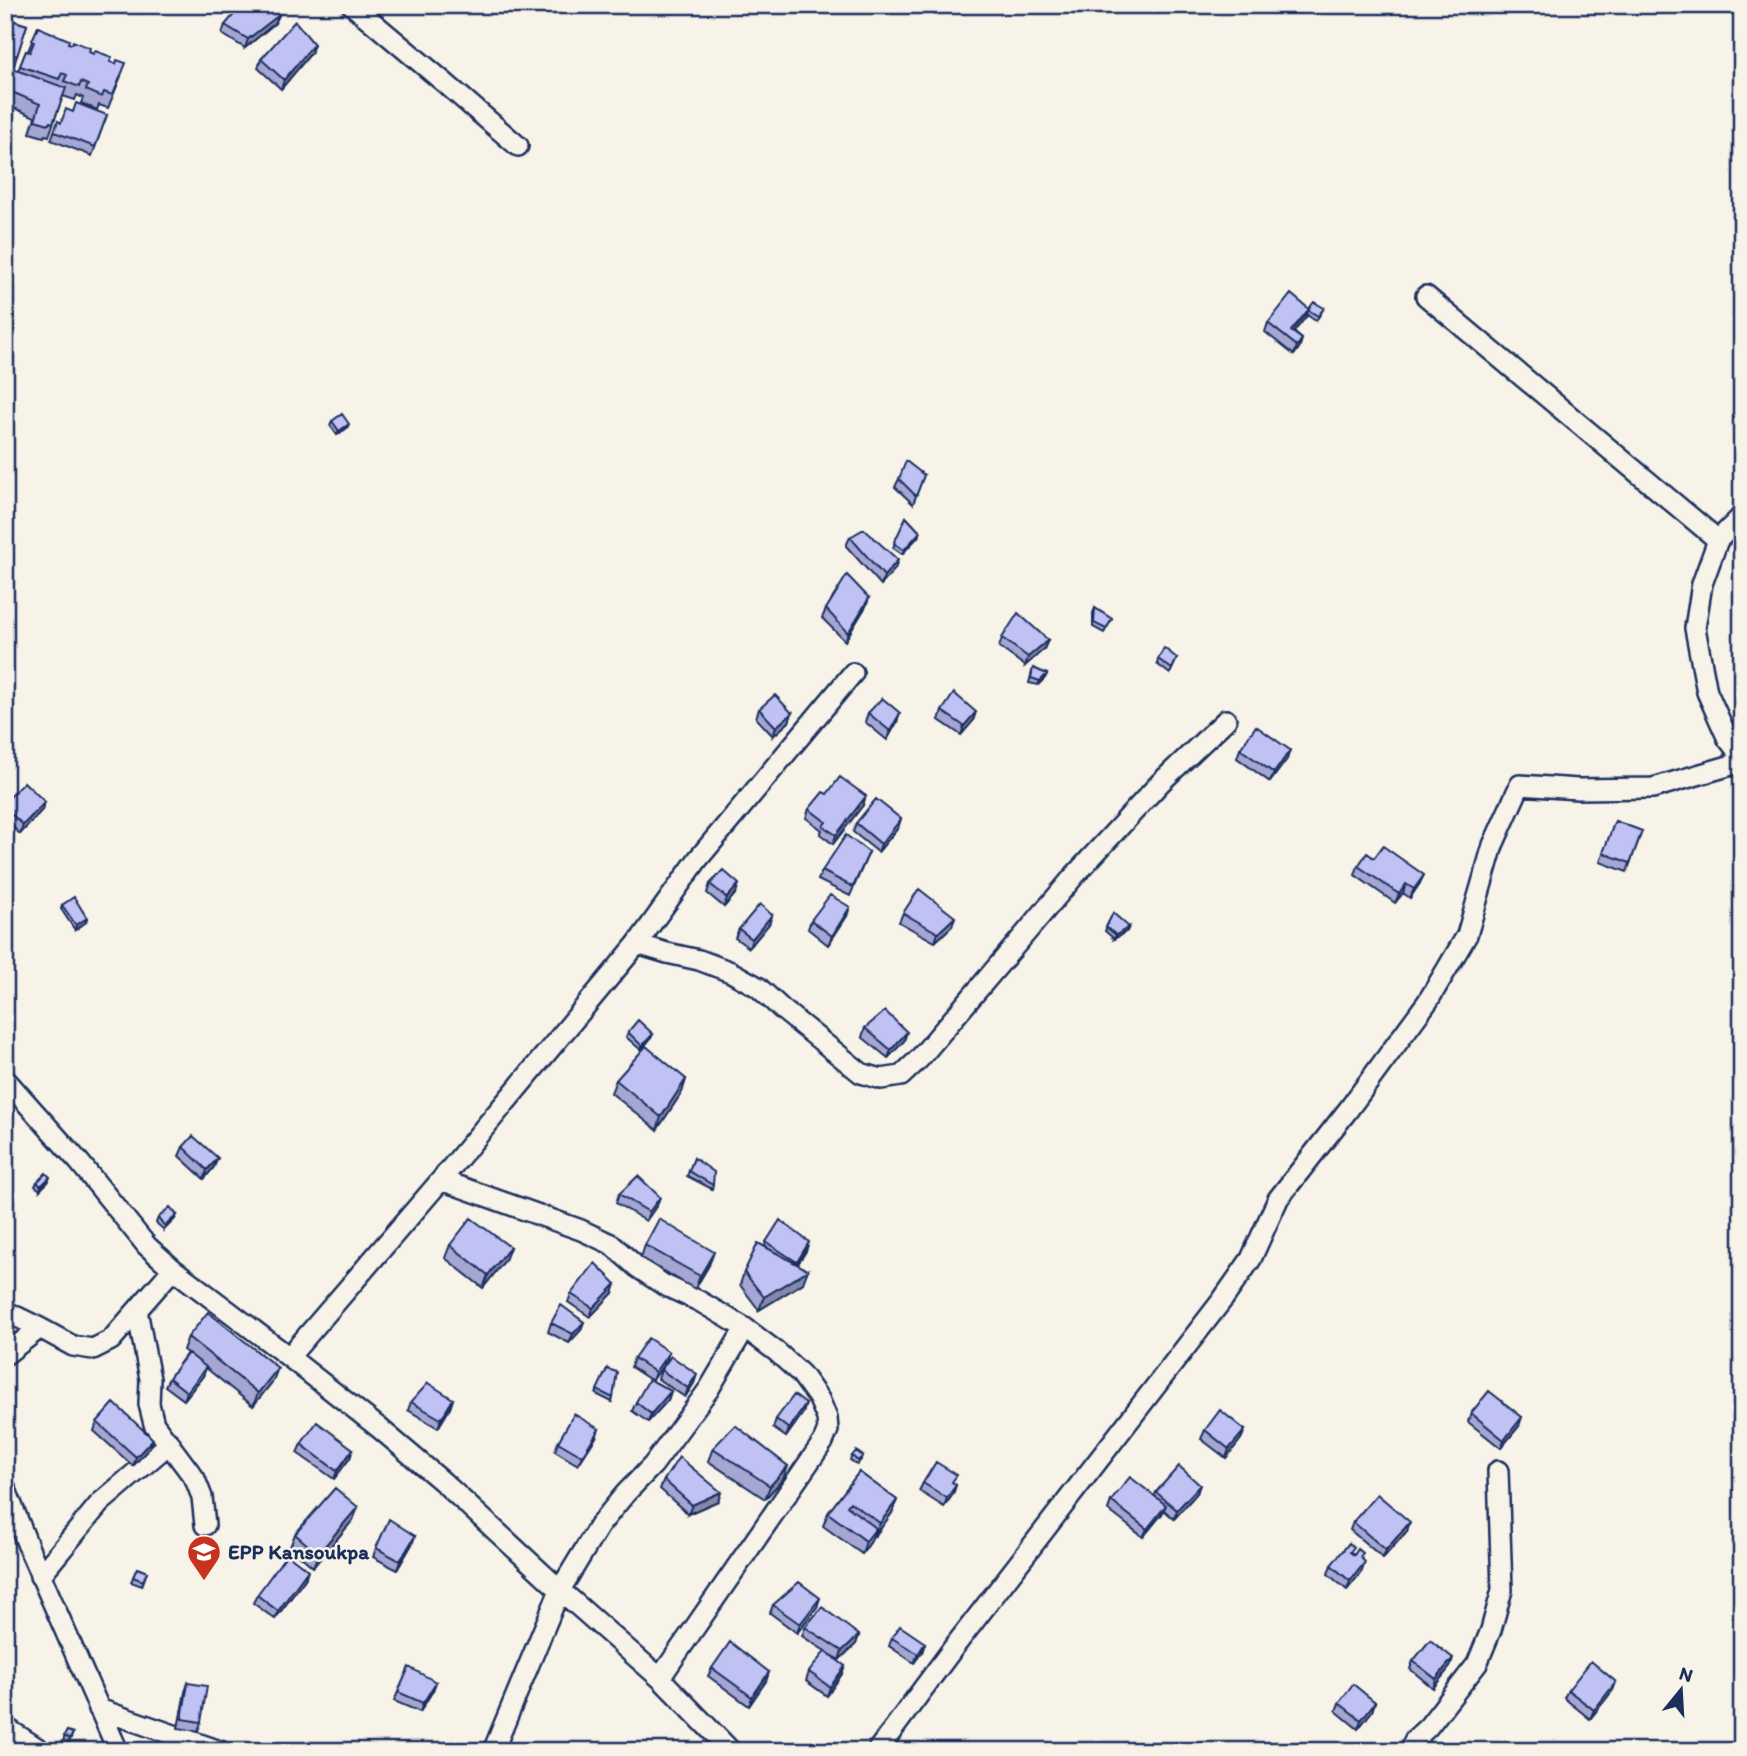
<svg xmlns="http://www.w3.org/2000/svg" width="1747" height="1756" font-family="Itim,sans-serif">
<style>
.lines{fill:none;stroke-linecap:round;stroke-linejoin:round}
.minor-casing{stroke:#1b2f5e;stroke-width:24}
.minor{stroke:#f7f3e8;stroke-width:19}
.wall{fill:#a5a7d2;stroke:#1b2f5e;stroke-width:2}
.shaded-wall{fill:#8688ab;stroke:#1b2f5e;stroke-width:2}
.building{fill:#c0c2f4;stroke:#1b2f5e;stroke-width:2}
.labels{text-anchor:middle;stroke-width:5;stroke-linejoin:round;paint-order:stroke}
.poi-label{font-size:21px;font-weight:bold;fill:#1b2f5e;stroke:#f7f3e8;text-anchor:start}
</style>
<rect width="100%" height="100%" fill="#f7f3e8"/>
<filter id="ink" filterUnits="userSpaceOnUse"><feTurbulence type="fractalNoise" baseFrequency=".0143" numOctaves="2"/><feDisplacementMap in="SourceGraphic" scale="14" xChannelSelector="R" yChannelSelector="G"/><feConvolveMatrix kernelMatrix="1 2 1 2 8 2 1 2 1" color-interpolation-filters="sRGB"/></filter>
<g filter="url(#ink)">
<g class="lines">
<!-- minor casing -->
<g class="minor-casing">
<path id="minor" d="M 352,5 L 445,83 L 518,146
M 1426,296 L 1718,540
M 1742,516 L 1718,540 L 1702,584 L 1695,628 L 1707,692 L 1728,739 L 1742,757
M 637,944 L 667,953 L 699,960 L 731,972 L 758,987 L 783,1010 L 861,1073 L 881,1079 L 901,1076 L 919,1059 L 1075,875 L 1160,783 L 1226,720
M 5,1079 L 80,1163 L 147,1246 L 173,1269 L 289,1357 L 378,1427 L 443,1482 L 560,1590 L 660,1678 L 731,1751
M 441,1180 L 581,1230 L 611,1244 L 637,1267 L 664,1285 L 699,1301 L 745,1328 L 777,1352 L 801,1374 L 819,1399 L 827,1418 L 828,1430 L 823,1442 L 660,1678
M 137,1310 L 150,1379 L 149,1404 L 154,1424 L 195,1479 L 202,1497 L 205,1525
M 5,1311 L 40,1328
M 5,1355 L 40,1328 L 73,1346 L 93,1349 L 111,1340 L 173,1269
M 289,1357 L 441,1180 L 637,944 L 698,859 L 853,673
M 5,1487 L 30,1551 L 118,1751
M 40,1576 L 100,1503 L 170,1443
M 99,1709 L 220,1751
M 5,1727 L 42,1751
M 493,1751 L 560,1590 L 599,1526 L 625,1494 L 653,1465 L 709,1389 L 745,1328
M 877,1751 L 954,1647 L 1223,1299 L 1251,1259 L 1278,1199 L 1348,1110 L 1428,1001 L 1467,935 L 1493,845 L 1520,785 L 1578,789 L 1653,788 L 1742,762
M 1409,1751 L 1415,1739 L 1428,1727 L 1477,1664 L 1491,1630 L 1502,1590 L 1498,1471"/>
</g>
<!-- minor -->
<use href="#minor" class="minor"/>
</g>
<!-- wall -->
<path class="wall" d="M 279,15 L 275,23 L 245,48 L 222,34 L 225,25 Z
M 5,18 L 27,25 L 14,65 L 5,62 Z
M 38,27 L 68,43 L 110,62 L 121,76 L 108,108 L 99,105 L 97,110 L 81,103 L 83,98 L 77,95 L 75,100 L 63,96 L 49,136 L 45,135 L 44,137 L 30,133 L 35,117 L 5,104 L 5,66 L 18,71 L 26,51 L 28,51 Z
M 311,53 L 281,89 L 258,68 L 261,59 Z
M 107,115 L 92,156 L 51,140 L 58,121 L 61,123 Z
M 1324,308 L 1316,321 L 1307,315 L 1294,332 L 1302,339 L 1299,348 L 1294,355 L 1265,332 L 1268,323 L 1309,309 Z
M 332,421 L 347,428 L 337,435 L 330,425 Z
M 924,475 L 913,504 L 895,487 L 899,479 Z
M 906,517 L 920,532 L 918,537 L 902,554 L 893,548 Z
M 850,537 L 895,569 L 881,585 L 846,546 Z
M 869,598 L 866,606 L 845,641 L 822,618 L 826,609 Z
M 1095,608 L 1112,619 L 1104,633 L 1093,627 L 1093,613 Z
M 1002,638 L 1048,640 L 1044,649 L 1025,666 L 999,647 Z
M 1177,658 L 1170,674 L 1157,664 L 1158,659 Z
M 1033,668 L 1047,674 L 1045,678 L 1038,685 L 1029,683 Z
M 759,709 L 792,713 L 789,722 L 773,736 L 756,718 Z
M 942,711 L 973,721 L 961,735 L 939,720 Z
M 868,713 L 897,722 L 887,740 L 865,722 Z
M 1240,749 L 1287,759 L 1270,782 L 1237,758 Z
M 827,794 L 863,805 L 833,844 L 820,834 L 822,830 L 806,818 L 809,809 Z
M 5,802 L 45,802 L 42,810 L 20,834 L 5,820 Z
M 1615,821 L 1642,831 L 1627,872 L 1600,862 Z
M 856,823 L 898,828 L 878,852 L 853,832 Z
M 869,852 L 850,896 L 818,880 L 822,871 Z
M 1374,858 L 1420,883 L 1410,898 L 1403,893 L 1395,903 L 1355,875 L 1358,866 Z
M 710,884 L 736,893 L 724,907 L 707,893 Z
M 62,905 L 86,922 L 75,930 L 61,909 Z
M 903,913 L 952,926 L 935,942 L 899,922 Z
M 1113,913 L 1127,931 L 1114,939 L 1105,931 Z
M 772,915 L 769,924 L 749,948 L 735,938 L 739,929 Z
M 847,916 L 828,945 L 808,929 L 811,920 Z
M 865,1028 L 904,1041 L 888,1058 L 862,1037 Z
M 628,1032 L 653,1034 L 651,1038 L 641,1050 L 626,1037 Z
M 686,1079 L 682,1092 L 657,1130 L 611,1093 L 616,1080 Z
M 183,1147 L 214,1167 L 204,1179 L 179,1156 Z
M 694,1158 L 713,1185 L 712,1189 L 687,1176 Z
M 37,1182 L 48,1182 L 40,1190 L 35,1186 Z
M 619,1194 L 657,1205 L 646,1221 L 616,1203 Z
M 177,1215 L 175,1219 L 164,1230 L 156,1223 L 158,1218 Z
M 766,1242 L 806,1251 L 798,1264 L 803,1283 L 759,1310 L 740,1285 L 744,1272 L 765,1246 Z
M 450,1245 L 510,1247 L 505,1260 L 483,1288 L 445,1258 Z
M 645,1245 L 709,1265 L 695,1289 L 641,1258 Z
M 616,1284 L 613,1293 L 590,1317 L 568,1302 L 571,1294 Z
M 551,1323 L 581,1330 L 569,1343 L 548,1332 Z
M 188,1337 L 273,1381 L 253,1406 L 206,1368 L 203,1376 L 184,1400 L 165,1386 L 169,1378 L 187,1353 L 183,1350 Z
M 669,1352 L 666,1361 L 652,1381 L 671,1391 L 668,1400 L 648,1422 L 632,1411 L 636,1402 L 652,1381 L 631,1367 L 634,1358 Z
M 607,1369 L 613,1398 L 612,1402 L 596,1394 Z
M 661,1370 L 697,1374 L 694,1383 L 685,1397 L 658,1379 Z
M 453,1399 L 450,1408 L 438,1428 L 408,1410 L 411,1402 Z
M 803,1413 L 786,1437 L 773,1428 L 776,1419 Z
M 1471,1413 L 1519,1426 L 1501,1448 L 1468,1422 Z
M 97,1422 L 150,1447 L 133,1466 L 94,1431 Z
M 599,1429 L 596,1437 L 578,1465 L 555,1451 L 558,1442 Z
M 1205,1430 L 1245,1430 L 1241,1439 L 1226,1458 L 1201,1439 Z
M 301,1444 L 353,1449 L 350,1458 L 334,1479 L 297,1453 Z
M 713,1448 L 788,1466 L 783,1479 L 765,1499 L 708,1461 Z
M 852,1456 L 861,1460 L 857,1465 L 850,1460 Z
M 859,1472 L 897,1500 L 892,1513 L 875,1536 L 873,1535 L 871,1541 L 862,1554 L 823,1526 L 828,1513 Z
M 664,1480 L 721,1492 L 718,1501 L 688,1514 L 660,1489 Z
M 923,1483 L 953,1483 L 956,1485 L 953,1494 L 944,1507 L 919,1491 Z
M 1156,1492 L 1197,1493 L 1174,1519 L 1164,1510 L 1162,1514 L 1143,1537 L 1108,1510 L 1111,1501 L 1155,1496 Z
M 358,1507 L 353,1520 L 313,1567 L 290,1547 L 295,1534 Z
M 1353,1522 L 1407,1531 L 1383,1558 L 1350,1530 Z
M 415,1536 L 412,1544 L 397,1570 L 373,1557 L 376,1548 Z
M 1352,1553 L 1362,1571 L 1347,1590 L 1328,1574 L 1331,1565 Z
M 137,1568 L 147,1572 L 142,1586 L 131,1582 Z
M 305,1579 L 275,1619 L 253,1603 L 257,1595 Z
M 773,1605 L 817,1607 L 797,1633 L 770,1613 Z
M 805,1627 L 859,1635 L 856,1644 L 839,1660 L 802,1636 Z
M 892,1638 L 925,1643 L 922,1652 L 914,1663 L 889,1646 Z
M 1413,1661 L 1450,1667 L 1433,1688 L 1410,1669 Z
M 845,1666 L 842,1674 L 827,1696 L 806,1681 L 809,1672 Z
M 712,1668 L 769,1672 L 766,1681 L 749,1706 L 708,1676 Z
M 436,1682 L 433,1690 L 420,1712 L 394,1701 L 398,1692 Z
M 1616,1682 L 1613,1690 L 1590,1719 L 1564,1698 L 1568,1690 Z
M 188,1683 L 201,1722 L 198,1731 L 178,1728 L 185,1692 Z
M 1375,1702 L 1372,1711 L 1358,1729 L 1336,1711 L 1339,1703 Z
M 67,1731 L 73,1733 L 69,1743 L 63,1741 Z"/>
<!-- shaded-wall -->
<path class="shaded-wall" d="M 279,15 L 275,23 L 245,48 L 248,39 Z
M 314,44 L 311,53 L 281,89 L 284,80 Z
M 1309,309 L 1306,317 L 1288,339 L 1291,331 Z
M 1302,339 L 1299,348 L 1294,355 L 1297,346 Z
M 349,424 L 347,428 L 337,435 L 339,431 Z
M 920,532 L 918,537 L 902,554 L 904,550 Z
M 898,560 L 895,569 L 881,585 L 884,576 Z
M 869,598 L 866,606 L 845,641 L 848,633 Z
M 1048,640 L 1044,649 L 1025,666 L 1028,657 Z
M 1047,674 L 1045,678 L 1038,685 L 1040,681 Z
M 976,712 L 973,721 L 961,735 L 964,726 Z
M 792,713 L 789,722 L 773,736 L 776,727 Z
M 900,713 L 897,722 L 887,740 L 890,731 Z
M 1290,750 L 1287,759 L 1270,782 L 1274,773 Z
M 866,796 L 863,805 L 833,844 L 836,835 Z
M 45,802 L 42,810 L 20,834 L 23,825 Z
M 901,819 L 898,828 L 878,852 L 881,844 Z
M 1424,875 L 1420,883 L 1410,898 L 1414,889 Z
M 739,884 L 736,893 L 724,907 L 727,898 Z
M 1406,884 L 1403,893 L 1395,903 L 1399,894 Z
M 850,907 L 847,916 L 828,945 L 832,936 Z
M 772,915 L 769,924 L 749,948 L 752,939 Z
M 955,917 L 952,926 L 935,942 L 938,933 Z
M 87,918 L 86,922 L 75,930 L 76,925 Z
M 1129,927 L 1127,931 L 1114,939 L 1116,935 Z
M 907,1032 L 904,1041 L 888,1058 L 891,1050 Z
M 653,1034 L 651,1038 L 641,1050 L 642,1046 Z
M 686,1079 L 682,1092 L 657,1130 L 661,1117 Z
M 218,1158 L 214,1167 L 204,1179 L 207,1170 Z
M 50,1177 L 48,1182 L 40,1190 L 41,1186 Z
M 660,1197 L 657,1205 L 646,1221 L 649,1212 Z
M 177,1215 L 175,1219 L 164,1230 L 165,1226 Z
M 809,1242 L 806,1251 L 794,1270 L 797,1262 Z
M 510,1247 L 505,1260 L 483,1288 L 488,1275 Z
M 714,1252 L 709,1265 L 695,1289 L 700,1276 Z
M 808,1270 L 803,1283 L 759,1310 L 764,1297 Z
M 616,1284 L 613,1293 L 590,1317 L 593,1308 Z
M 584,1322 L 581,1330 L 569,1343 L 573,1334 Z
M 669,1352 L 666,1361 L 652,1381 L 655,1372 Z
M 206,1367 L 203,1376 L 184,1400 L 187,1392 Z
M 278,1368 L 273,1381 L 253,1406 L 258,1393 Z
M 697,1374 L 694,1383 L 685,1397 L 688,1388 Z
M 671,1391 L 668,1400 L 648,1422 L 651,1414 Z
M 453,1399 L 450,1408 L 438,1428 L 441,1419 Z
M 806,1404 L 803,1413 L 786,1437 L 789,1429 Z
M 1522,1417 L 1519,1426 L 1501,1448 L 1504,1440 Z
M 599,1429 L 596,1437 L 578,1465 L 582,1456 Z
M 1245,1430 L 1241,1439 L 1226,1458 L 1229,1449 Z
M 153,1439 L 150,1447 L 133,1466 L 136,1457 Z
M 353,1449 L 350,1458 L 334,1479 L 337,1471 Z
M 788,1466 L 783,1479 L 765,1499 L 770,1486 Z
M 956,1485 L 953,1494 L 944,1507 L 947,1498 Z
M 1200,1485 L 1197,1493 L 1174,1519 L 1177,1510 Z
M 721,1492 L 718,1501 L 688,1514 L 692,1505 Z
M 897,1500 L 892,1513 L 875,1536 L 880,1523 Z
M 1166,1505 L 1162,1514 L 1143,1537 L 1147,1529 Z
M 358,1507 L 353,1520 L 313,1567 L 318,1554 Z
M 1410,1522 L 1407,1531 L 1383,1558 L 1386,1550 Z
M 876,1528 L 871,1541 L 862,1554 L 866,1541 Z
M 415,1536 L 412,1544 L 397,1570 L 400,1561 Z
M 1365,1562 L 1362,1571 L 1347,1590 L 1350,1581 Z
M 308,1570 L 305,1579 L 275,1619 L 278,1611 Z
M 820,1598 L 817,1607 L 797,1633 L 800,1624 Z
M 859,1635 L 856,1644 L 839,1660 L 842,1651 Z
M 925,1643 L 922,1652 L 914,1663 L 918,1654 Z
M 1453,1658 L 1450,1667 L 1433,1688 L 1436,1679 Z
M 845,1666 L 842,1674 L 827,1696 L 830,1687 Z
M 769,1672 L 766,1681 L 749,1706 L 752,1697 Z
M 436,1682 L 433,1690 L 420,1712 L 423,1703 Z
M 1616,1682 L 1613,1690 L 1590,1719 L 1594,1710 Z
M 1375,1702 L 1372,1711 L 1358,1729 L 1361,1720 Z"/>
<!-- building -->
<path class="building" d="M 242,5 L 267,5 L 279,15 L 248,39 L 225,25 Z
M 5,18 L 27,25 L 17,56 L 5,52 Z
M 295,21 L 314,44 L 284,80 L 261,59 Z
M 38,27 L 69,40 L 68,43 L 72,44 L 73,41 L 90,48 L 89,52 L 93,54 L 95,51 L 112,57 L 110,62 L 116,64 L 117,60 L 126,63 L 113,95 L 104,92 L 102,97 L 86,90 L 88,85 L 81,82 L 79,87 L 64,81 L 67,75 L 62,73 L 59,79 L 20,66 L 26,51 L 30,52 L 34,42 L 32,40 Z
M 5,66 L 66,88 L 53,123 L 50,122 L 49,124 L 35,120 L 40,104 L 5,89 Z
M 76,103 L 107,115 L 95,147 L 54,132 L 58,121 L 61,123 L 66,109 L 73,112 Z
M 1291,294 L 1309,309 L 1291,331 L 1302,339 L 1297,346 L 1268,323 Z
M 1314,302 L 1324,308 L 1318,316 L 1308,310 Z
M 342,414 L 349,424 L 339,431 L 332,421 Z
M 906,461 L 924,475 L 916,496 L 899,479 Z
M 906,517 L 920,532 L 904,550 L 894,543 Z
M 864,529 L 898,560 L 884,576 L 850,537 Z
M 847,575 L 869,598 L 848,633 L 826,609 Z
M 1095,608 L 1112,619 L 1106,629 L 1094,623 Z
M 1018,613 L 1048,640 L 1028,657 L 1002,638 Z
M 1164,648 L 1177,658 L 1172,669 L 1158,659 Z
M 1033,668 L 1047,674 L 1040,681 L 1031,678 Z
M 954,693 L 976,712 L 964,726 L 942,711 Z
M 775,695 L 792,713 L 776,727 L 759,709 Z
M 882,698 L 900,713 L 890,731 L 868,713 Z
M 1256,726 L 1290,750 L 1274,773 L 1240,749 Z
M 840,777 L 866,796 L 836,835 L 823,826 L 826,822 L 809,809 L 823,792 L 827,794 Z
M 24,782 L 45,802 L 23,825 L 5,808 L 5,802 Z
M 876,799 L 901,819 L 881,844 L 856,823 Z
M 1615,821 L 1642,831 L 1630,863 L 1603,853 Z
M 846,835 L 869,852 L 853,887 L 822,871 Z
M 1383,846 L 1424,875 L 1414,889 L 1406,884 L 1399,894 L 1358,866 L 1367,853 L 1374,858 Z
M 723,870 L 739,884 L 727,898 L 710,884 Z
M 919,889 L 955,917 L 938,933 L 903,913 Z
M 830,895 L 850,907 L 832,936 L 811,920 Z
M 74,897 L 87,918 L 76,925 L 62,905 Z
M 760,904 L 772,915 L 752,939 L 739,929 Z
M 1113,913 L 1129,927 L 1116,935 L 1106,927 Z
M 885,1011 L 907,1032 L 891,1050 L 865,1028 Z
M 638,1020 L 653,1034 L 642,1046 L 628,1032 Z
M 646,1046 L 686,1079 L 661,1117 L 616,1080 Z
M 193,1136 L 218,1158 L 207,1170 L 183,1147 Z
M 694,1158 L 714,1172 L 713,1185 L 689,1171 Z
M 46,1173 L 50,1177 L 41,1186 L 37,1182 Z
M 638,1176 L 660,1197 L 649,1212 L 619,1194 Z
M 170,1207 L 177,1215 L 165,1226 L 158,1218 Z
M 471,1218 L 510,1247 L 488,1275 L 450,1245 Z
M 659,1219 L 714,1252 L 700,1276 L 645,1245 Z
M 780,1220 L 809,1242 L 797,1262 L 766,1242 Z
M 758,1243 L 808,1270 L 764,1297 L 744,1272 Z
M 595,1263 L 616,1284 L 593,1308 L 571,1294 Z
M 561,1305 L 584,1322 L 573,1334 L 551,1323 Z
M 208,1312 L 278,1368 L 258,1393 L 188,1337 Z
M 648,1338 L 669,1352 L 655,1372 L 634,1358 Z
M 188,1353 L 206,1367 L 187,1392 L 169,1378 Z
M 671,1356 L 697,1374 L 688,1388 L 661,1370 Z
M 607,1369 L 617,1372 L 613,1398 L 597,1390 Z
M 649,1379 L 671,1391 L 651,1414 L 636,1402 Z
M 428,1383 L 453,1399 L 441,1419 L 411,1402 Z
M 1489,1391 L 1522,1417 L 1504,1440 L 1471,1413 Z
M 794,1395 L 806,1404 L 789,1429 L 776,1419 Z
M 114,1403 L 153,1439 L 136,1457 L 97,1422 Z
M 1220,1410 L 1245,1430 L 1229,1449 L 1205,1430 Z
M 574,1414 L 599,1429 L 582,1456 L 558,1442 Z
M 317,1422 L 353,1449 L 337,1471 L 301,1444 Z
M 735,1425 L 788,1466 L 770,1486 L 713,1448 Z
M 856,1451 L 863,1456 L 858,1461 L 852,1456 Z
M 679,1457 L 721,1492 L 692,1505 L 664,1480 Z
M 936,1462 L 957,1475 L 952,1482 L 956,1485 L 947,1498 L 923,1483 Z
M 1179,1466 L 1200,1485 L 1177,1510 L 1156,1492 Z
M 859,1472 L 897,1500 L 880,1523 L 850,1502 L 847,1506 L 876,1528 L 866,1541 L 828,1513 Z
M 1130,1477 L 1166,1505 L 1147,1529 L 1111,1501 Z
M 335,1488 L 358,1507 L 318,1554 L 295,1534 Z
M 1377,1494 L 1410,1522 L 1386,1550 L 1353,1522 Z
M 389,1519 L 415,1536 L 400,1561 L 376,1548 Z
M 1349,1543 L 1354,1547 L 1350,1552 L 1354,1555 L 1358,1549 L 1363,1553 L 1360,1557 L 1365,1562 L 1350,1581 L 1331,1565 Z
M 287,1554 L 308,1570 L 278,1611 L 257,1595 Z
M 137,1568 L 147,1572 L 143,1581 L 133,1577 Z
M 799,1582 L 820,1598 L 800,1624 L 773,1605 Z
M 822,1607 L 859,1635 L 842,1651 L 805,1627 Z
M 900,1626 L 925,1643 L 918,1654 L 892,1638 Z
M 1430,1640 L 1453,1658 L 1436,1679 L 1413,1661 Z
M 730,1642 L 769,1672 L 752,1697 L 712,1668 Z
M 825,1651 L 845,1666 L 830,1687 L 809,1672 Z
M 1591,1661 L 1616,1682 L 1594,1710 L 1568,1690 Z
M 409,1667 L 436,1682 L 423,1703 L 398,1692 Z
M 188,1683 L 207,1686 L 201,1722 L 182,1719 Z
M 1353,1684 L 1375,1702 L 1361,1720 L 1339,1703 Z
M 67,1731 L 73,1733 L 70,1739 L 64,1736 Z"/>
</g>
<!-- icons -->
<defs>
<g id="school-pin" transform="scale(1.75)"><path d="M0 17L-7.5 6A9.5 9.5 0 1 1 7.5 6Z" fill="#c8321e" stroke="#f7f3e8"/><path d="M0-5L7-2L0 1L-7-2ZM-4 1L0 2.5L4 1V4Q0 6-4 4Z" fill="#fff"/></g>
</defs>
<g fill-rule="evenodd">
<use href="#school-pin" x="204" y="1552"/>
</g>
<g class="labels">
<!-- poi labels -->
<g class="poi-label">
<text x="228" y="1559">EPP Kansoukpa</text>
</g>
</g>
<!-- margin -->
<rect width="1747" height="1756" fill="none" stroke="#f7f3e8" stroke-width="28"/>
<rect x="14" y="14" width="1719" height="1728" fill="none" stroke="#1b2f5e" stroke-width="2.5" filter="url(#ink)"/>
<!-- north arrow -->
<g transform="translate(1681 1690) rotate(18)" stroke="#f7f3e8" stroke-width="5" paint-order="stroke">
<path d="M0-5L12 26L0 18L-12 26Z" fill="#1b2f5e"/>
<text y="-10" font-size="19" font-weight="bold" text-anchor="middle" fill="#1b2f5e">N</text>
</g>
</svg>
